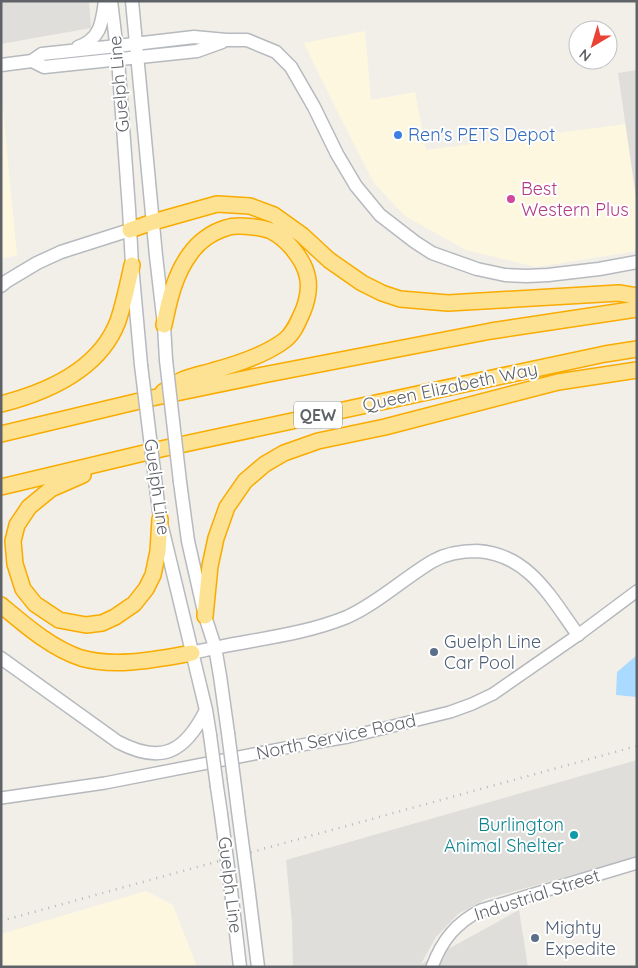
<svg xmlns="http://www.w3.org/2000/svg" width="638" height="968" font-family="Quicksand,sans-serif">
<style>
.commercial{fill:#fef7e0}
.industrial{fill:#e0deda}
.water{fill:#aadaff}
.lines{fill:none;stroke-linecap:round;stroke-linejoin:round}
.tertiary-casing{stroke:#b5b8bc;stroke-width:14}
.secondary-casing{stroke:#b6babf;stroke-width:15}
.motorway-casing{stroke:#f9ab00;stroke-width:18}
.tertiary{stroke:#fff;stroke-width:11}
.secondary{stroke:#fff;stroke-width:12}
.motorway{stroke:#fde293;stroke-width:15}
.rail{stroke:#b6b7b8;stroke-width:2.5;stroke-dasharray:1 6;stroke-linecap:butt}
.secondary-bridge-casing{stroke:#b6babf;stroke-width:15;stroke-linecap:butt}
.secondary-bridge{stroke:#fff;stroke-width:12}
.shop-dot{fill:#3f7fe0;stroke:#fff;stroke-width:2}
.hotel-dot{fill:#d1479c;stroke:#fff;stroke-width:2}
.service-dot{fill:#5c6f8a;stroke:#fff;stroke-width:2}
.culture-dot{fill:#0f9aa8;stroke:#fff;stroke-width:2}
.labels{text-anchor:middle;stroke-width:4;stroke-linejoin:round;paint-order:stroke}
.shield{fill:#fff;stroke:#8f9295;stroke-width:1}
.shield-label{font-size:16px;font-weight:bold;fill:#5f6368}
.street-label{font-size:18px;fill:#5f6368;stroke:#fff}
.shop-label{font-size:18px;fill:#366cbe;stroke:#fff;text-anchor:start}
.hotel-label{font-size:18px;fill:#b23c85;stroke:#fff;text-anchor:start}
.service-label{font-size:18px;fill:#4e5e75;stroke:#fff;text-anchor:start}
.culture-label{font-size:18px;fill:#0d838f;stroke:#fff;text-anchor:end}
</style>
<rect width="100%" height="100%" fill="#f1efe8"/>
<!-- commercial -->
<path class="commercial" d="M 365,31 L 371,100 L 415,92 L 426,150 L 626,124 L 637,204 L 637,251 L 536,267 L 466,250 L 405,216 L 374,183 L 335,107 L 304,43 Z
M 1,89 L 17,255 L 1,259 Z
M 146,891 L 173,905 L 197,967 L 1,967 L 1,934 Z"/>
<!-- industrial -->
<path class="industrial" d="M 1,1 L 89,1 L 91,28 L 1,44 Z
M 637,70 L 637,204 L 618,73 Z
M 637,760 L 637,857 L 486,899 L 458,914 L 436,937 L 421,964 L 519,910 L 528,967 L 293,967 L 292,923 L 286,860 Z"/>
<!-- water -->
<path class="water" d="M 637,655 L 637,697 L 616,695 L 617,672 Z"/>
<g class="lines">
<!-- tertiary casing -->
<g class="tertiary-casing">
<path id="tertiary" d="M 1,798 L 105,783 L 290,747 L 348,737 L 450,712 L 472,704 L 493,694 L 578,635 L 637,591
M 432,967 C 442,940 456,923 481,910 L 637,863"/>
</g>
<!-- secondary casing -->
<g class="secondary-casing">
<path id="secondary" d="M 111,1 L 118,59 L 129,209 L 132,265 L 141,365
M 132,1 L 156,256 L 164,325 L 166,360
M 78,47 C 101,39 102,22 105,1
M 32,61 L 44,67 L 197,51 L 222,42
M 1,65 L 32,61 L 42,54 L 117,46 L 194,37 L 226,40 L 247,40 L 276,52 L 291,67 L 314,107 L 337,154 L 356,186 L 380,215 L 415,242 L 432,253 L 477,269 L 505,275 L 527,276 L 548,275 L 599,269 L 637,262
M 1,286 L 7,281 L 37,263 L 61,252 L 130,230
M 180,482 L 188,541 L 205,616 L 215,647 L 220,676 L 228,733
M 156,487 L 160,519 L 206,710 L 210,735
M 192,653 C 243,640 298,637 347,617 C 378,603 404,578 433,561 C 447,553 461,551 477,551 C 529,554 551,598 578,635
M 1,658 L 118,742 C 162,765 185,752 206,710
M 234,779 L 238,811
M 217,787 L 221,814
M 248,886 L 258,967
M 231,890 L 240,967"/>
</g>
<!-- motorway casing -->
<g class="motorway-casing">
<path id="motorway" d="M 130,230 L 153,222 L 217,204 L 250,206 L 274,215 L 302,235 L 329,260 L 362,283 L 382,293 L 400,299 L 448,303 L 619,293 L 637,296
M 163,392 C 169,388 176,383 182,380 C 192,376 202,374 212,371 C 234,365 267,354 285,340 C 294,333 298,322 303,311 C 313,286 309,268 292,248 C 287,242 279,235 271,231 C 261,227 237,224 226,228 C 212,232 198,242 190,254 C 175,274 169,300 164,325
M 1,404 C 48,392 100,369 118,321 C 124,303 128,284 132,265
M 1,434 L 152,398 L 263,375 L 491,331 L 637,309
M 83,475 L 51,489 L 29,507 L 17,525 L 13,541 L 15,564 L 23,589 L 35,604 L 59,620 L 86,625 L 102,623 L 115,617 L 134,604 L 146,589 L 153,575 L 158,551 L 160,519
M 1,487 L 161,449 L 605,354 L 637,349
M 1,605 C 25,625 51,648 81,658 C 116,668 157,659 192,653
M 205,616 L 210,566 L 216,538 L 227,507 L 245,481 L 265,464 L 284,453 L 318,441 L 385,427 L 558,382 L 637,370"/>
</g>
<!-- tertiary -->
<use href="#tertiary" class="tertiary"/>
<!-- secondary -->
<use href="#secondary" class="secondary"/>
<!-- motorway -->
<use href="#motorway" class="motorway"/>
<!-- rail -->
<path class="rail" d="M 1,921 L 637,746"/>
<!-- secondary-bridge casing -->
<g class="secondary-bridge-casing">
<path id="secondary-bridge" d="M 166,360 L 180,482
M 141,365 L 156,487
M 228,733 L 234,779
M 210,735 L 217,787
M 238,811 L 248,886
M 221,814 L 231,890"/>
</g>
<!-- secondary-bridge -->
<use href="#secondary-bridge" class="secondary-bridge"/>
</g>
<!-- markers -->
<circle class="shop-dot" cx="398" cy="135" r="5"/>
<circle class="hotel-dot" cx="511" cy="199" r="5"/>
<g class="service-dot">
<circle cx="434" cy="652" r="5"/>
<circle cx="535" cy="938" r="5"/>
</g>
<circle class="culture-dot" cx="574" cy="835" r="5"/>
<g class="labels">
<!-- shield labels -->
<rect class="shield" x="294" y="401.5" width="48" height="27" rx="4"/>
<g class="shield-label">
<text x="318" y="421">QEW</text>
</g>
<!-- street labels -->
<g class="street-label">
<text transform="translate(119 84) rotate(-95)" y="6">Guelph Line</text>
<text transform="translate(450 387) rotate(-12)" y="6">Queen Elizabeth Way</text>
<text transform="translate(157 487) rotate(82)" y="6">Guelph Line</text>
<text transform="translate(336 737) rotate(-12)" y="6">North Service Road</text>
<text transform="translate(230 885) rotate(83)" y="6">Guelph Line</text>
<text transform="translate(537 895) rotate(-18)" y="6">Industrial Street</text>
</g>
<!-- shop labels -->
<g class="shop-label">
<text x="408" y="141">Ren's PETS Depot</text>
</g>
<!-- hotel labels -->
<g class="hotel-label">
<text x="521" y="195">Best<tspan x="521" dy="21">Western Plus</tspan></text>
</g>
<!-- service labels -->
<g class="service-label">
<text x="444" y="648">Guelph Line<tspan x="444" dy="21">Car Pool</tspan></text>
<text x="545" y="934">Mighty<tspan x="545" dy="21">Expedite</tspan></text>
</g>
<!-- culture labels -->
<g class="culture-label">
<text x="564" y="831">Burlington<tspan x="564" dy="21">Animal Shelter</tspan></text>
</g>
</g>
<!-- border -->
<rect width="638" height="968" fill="none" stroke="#5f6368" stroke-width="5"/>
<!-- north arrow -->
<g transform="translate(593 45) rotate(218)"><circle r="24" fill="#ffffff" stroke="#bfc1c3"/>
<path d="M0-4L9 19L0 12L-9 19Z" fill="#ea4335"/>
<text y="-8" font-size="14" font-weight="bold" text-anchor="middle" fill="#5f6368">N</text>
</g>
</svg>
